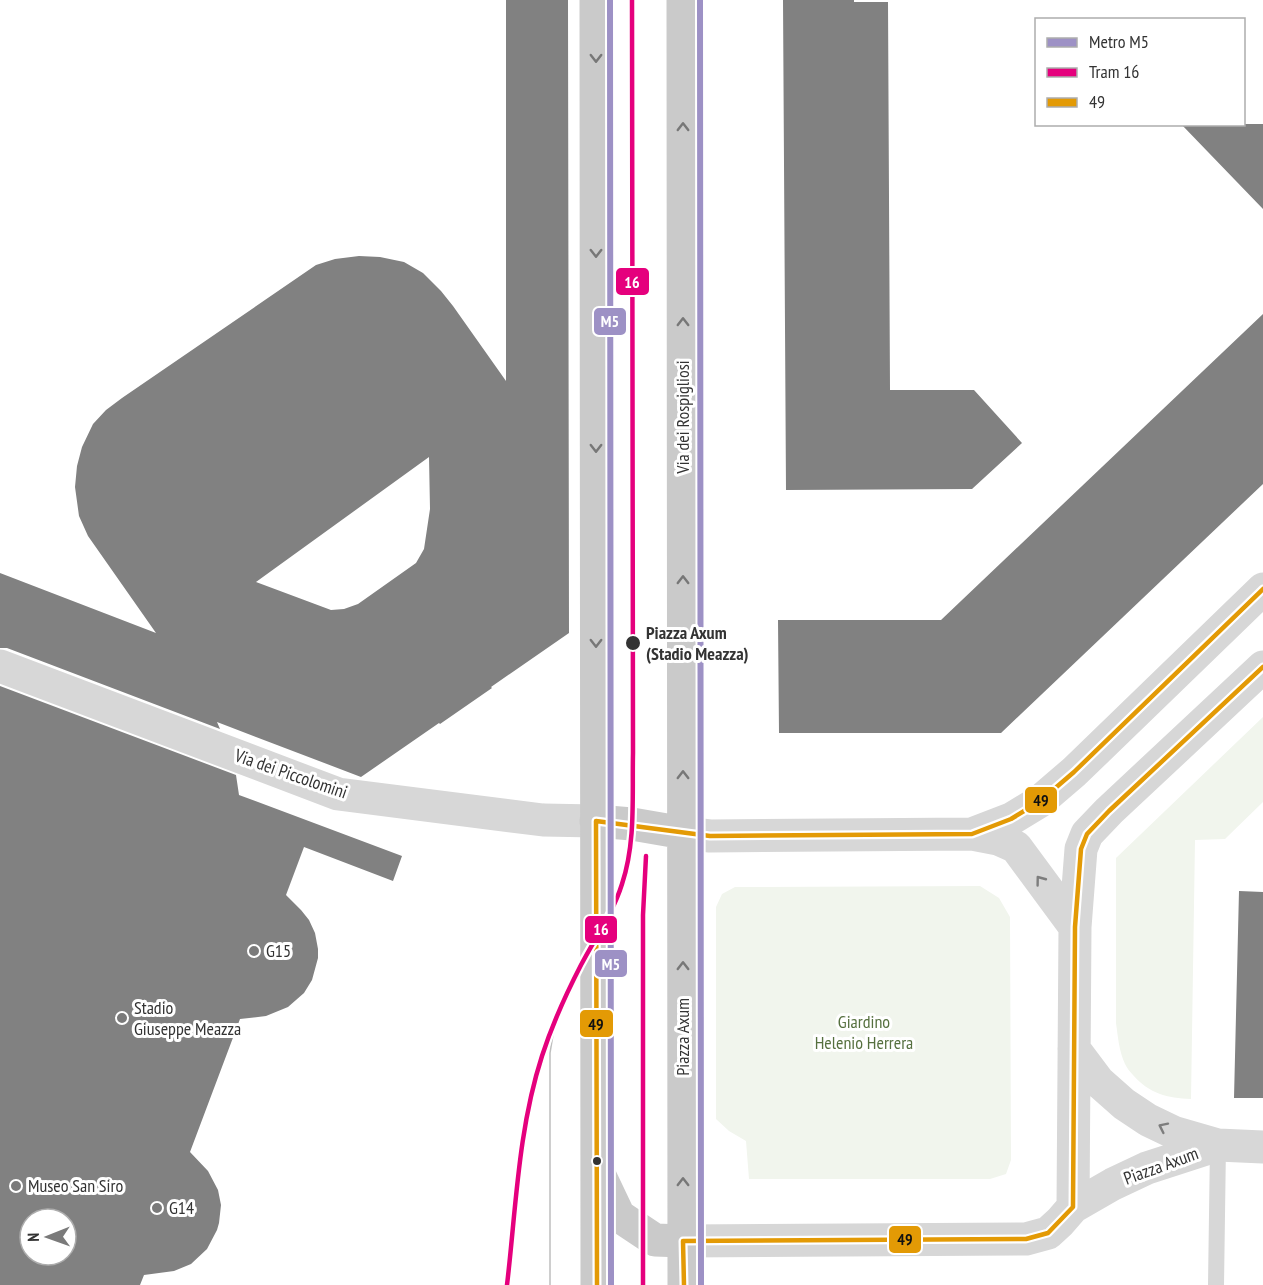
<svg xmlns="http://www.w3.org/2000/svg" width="1263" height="1285" font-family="'PT Sans Narrow',sans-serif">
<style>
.green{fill:#f1f5ed}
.building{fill:#818181;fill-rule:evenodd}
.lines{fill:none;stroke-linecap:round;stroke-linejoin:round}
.lane{stroke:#d7d7d7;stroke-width:16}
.street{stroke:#d7d7d7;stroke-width:33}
.primary{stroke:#cacaca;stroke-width:33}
.tram{stroke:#bebebe;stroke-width:1.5}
.bus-1-casing{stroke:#fff;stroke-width:9}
.bus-1{stroke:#e39a05;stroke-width:4.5}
.tram-1-casing{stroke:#fff;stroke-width:9}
.tram-1{stroke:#e5007d;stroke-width:4.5}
.metro-1-casing{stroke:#fff;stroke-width:10}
.metro-1{stroke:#9d91c5;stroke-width:6}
.oneway{stroke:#777}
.oneway2{stroke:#7d7d7d}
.stop-dot{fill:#333;stroke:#fff;stroke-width:2}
.poi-dot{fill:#7a7a7a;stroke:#fff;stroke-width:2}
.labels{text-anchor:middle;stroke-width:6;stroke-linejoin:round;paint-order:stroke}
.street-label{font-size:18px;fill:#333;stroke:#fff}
.stop-label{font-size:18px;font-weight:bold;fill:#333;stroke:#fff;text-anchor:start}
.poi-label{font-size:18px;fill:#333;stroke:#fff;text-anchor:start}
.park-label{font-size:18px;fill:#56703f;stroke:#fff}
.line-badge{stroke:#fff;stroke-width:2}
.badge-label{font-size:16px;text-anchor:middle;font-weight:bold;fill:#fff}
.pale-badge-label{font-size:16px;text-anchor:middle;font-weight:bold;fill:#111}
</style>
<rect width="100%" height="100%" fill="#fff"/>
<!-- green -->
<path class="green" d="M 1263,717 L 1263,802 L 1225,839 L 1195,840 L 1191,1099 C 1167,1098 1150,1094 1133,1075 C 1130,1072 1127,1068 1125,1064 C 1119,1051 1118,1037 1116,1023 L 1116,858 Z
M 980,886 L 999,898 L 1010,917 L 1011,1160 L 1006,1174 L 990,1179 L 749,1179 L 746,1141 L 729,1131 L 716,1119 L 716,907 L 722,894 L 735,887 Z"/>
<!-- building -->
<path class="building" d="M 506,0 L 568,0 L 569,633 L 491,687 L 492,688 L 440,724 L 439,723 L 361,777 L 217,722 L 220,729 L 7,648 L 0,648 L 0,573 L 156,633 L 88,536 L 79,516 L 75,487 L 77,466 L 82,447 L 93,424 L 106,410 L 122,398 L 316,265 L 335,259 L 359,256 L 380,257 L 404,262 L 423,273 L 441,291 L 453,306 L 506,381 ZM 429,457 L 430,509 L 424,549 L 416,563 L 358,604 L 344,609 L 331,610 L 256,582 Z
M 783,0 L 854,0 L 854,2 L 888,2 L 890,390 L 974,390 L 1022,443 L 972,489 L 786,490 Z
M 1181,124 L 1263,124 L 1263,209 Z
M 1263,314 L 1263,484 L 1001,733 L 779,733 L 778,620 L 941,620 Z
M 0,686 L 236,775 L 239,795 L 402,856 L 393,881 L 304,847 L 286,895 L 301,910 L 309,920 L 315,933 L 318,949 L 318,958 L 312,980 L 304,993 L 288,1007 L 266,1016 L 240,1019 L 190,1152 L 208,1171 L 218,1190 L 221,1205 L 219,1223 L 217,1230 L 207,1249 L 191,1264 L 174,1271 L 144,1275 L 140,1285 L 0,1285 ZM 30,1219 L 66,1219 L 66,1255 L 30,1255 Z
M 1239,891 L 1263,892 L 1263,1098 L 1234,1098 Z"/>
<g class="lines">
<!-- lane -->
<path class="lane" d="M 1216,1285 L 1218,1145"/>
<!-- street -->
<path class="street" d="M 0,666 L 338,794 L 543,820 L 596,821
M 684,833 L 710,836 L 972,834 L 998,839 L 1016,847 L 1075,927
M 972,834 L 1011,819 L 1039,802 L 1074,772 L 1263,589
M 1074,1049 L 1098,1081 L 1124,1104 L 1148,1120 L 1173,1132 L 1218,1145 L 1263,1147
M 1073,1207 L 1075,927 L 1081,849 L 1087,834 L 1109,811 L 1263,667
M 683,1241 L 1026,1239 L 1048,1233 L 1060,1222 L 1073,1207 L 1113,1184 L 1147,1168 L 1218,1145"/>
<!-- primary -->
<path class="primary" d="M 596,0 L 597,1285
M 683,0 L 684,1285
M 596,821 L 632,824 L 684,833
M 600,1176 L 619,1216 L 655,1240 L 683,1241"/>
<!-- tram -->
<path class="tram" d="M 550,1285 L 550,1053 L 554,1029 L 560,1009"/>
<!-- bus-1 casing -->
<g class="bus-1-casing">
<path id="bus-1" d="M 597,1285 L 596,821 L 710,836 L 972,834 L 1011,819 L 1039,802 L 1074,772 L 1263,589
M 684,1285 L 683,1241 L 1026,1239 L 1048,1233 L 1073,1207 L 1075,927 L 1081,849 L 1087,834 L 1109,811 L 1263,667"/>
</g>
<!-- bus-1 -->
<use href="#bus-1" class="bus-1"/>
<!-- tram-1 casing -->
<g class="tram-1-casing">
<path id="tram-1" d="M 507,1285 C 516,1209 518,1130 542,1056 C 552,1025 566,994 581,965 C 595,938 613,913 622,884 C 636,842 632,796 633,753 L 632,0
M 643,1285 L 643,915 L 646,856"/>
</g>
<!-- tram-1 -->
<use href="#tram-1" class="tram-1"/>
<!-- metro-1 casing -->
<g class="metro-1-casing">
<path id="metro-1" d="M 610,0 L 611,1285
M 700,0 L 701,1285"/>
</g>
<!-- metro-1 -->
<use href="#metro-1" class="metro-1"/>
</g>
<!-- one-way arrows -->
<defs><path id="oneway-chevron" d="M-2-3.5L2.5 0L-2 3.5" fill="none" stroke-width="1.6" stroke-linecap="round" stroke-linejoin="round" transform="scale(1.5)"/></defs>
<g class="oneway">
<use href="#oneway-chevron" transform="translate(596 58) rotate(90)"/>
<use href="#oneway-chevron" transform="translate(683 127) rotate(-90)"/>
<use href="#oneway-chevron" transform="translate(596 253) rotate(90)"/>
<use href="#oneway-chevron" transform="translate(683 322) rotate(-90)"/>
<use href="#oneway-chevron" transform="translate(596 448) rotate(90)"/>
<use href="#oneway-chevron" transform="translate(683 580) rotate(-90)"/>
<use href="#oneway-chevron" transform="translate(596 643) rotate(90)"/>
<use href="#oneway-chevron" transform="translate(683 775) rotate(-90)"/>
<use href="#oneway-chevron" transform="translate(683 966) rotate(-90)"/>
<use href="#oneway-chevron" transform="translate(683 1182) rotate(-90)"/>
</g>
<g class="oneway2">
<use href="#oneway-chevron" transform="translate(1040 880) rotate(-127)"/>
<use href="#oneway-chevron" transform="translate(1163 1127) rotate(-154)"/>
</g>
<!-- markers -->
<g class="stop-dot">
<circle cx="633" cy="643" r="8"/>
<circle cx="597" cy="1161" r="5"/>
</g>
<g class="poi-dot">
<circle cx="254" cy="951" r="6"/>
<circle cx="122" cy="1018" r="6"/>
<circle cx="16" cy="1186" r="6"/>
<circle cx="157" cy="1208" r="6"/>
</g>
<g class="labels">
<!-- street labels -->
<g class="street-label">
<text transform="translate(683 417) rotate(-90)" y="6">Via dei Rospigliosi</text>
<text transform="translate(291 774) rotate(19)" y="6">Via dei Piccolomini</text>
<text transform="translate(683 1037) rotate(-90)" y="6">Piazza Axum</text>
<text transform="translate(1161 1166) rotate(-20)" y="6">Piazza Axum</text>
</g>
<!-- stop labels -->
<g class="stop-label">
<text x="646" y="639">Piazza Axum<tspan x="646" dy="21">(Stadio Meazza)</tspan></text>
</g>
<!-- poi labels -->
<g class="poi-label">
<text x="266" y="957">G15</text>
<text x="134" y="1014">Stadio<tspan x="134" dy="21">Giuseppe Meazza</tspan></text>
<text x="28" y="1192">Museo San Siro</text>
<text x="169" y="1214">G14</text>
</g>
<!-- park labels -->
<g class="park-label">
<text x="864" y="1028">Giardino<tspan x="864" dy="21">Helenio Herrera</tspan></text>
</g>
</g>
<g class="line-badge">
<rect x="615" y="267" width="35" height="29" rx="6" fill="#e5007d"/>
<rect x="593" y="307" width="34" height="29" rx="6" fill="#9d91c5"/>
<rect x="1024" y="786" width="34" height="28" rx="6" fill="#e39a05"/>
<rect x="584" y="915" width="34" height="29" rx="6" fill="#e5007d"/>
<rect x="594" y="949" width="34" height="29" rx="6" fill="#9d91c5"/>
<rect x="579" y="1009" width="35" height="29" rx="6" fill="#e39a05"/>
<rect x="888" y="1225" width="34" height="29" rx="6" fill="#e39a05"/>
</g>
<g class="badge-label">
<text x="632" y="288">16</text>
<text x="610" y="327">M5</text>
<text x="601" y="935">16</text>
<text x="611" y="970">M5</text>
</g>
<g class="pale-badge-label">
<text x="1041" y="806">49</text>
<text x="596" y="1030">49</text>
<text x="905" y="1245">49</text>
</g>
<!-- legend -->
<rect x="1035" y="18" width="210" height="108" fill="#ffffff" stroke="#adadad" stroke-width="1.5"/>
<rect x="1047" y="38" width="30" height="9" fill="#9d91c5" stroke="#adadad" stroke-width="1.5"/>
<text x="1089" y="48" font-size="18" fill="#333333">Metro M5</text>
<rect x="1047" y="68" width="30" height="9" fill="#e5007d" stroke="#adadad" stroke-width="1.5"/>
<text x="1089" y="78" font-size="18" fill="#333333">Tram 16</text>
<rect x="1047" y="98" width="30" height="9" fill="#e39a05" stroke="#adadad" stroke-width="1.5"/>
<text x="1089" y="108" font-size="18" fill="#333333">49</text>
<!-- north arrow -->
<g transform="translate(48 1237) rotate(269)"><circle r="28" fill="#ffffff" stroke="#adadad" stroke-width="1.5"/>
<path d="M0-4.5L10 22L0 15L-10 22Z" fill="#7a7a7a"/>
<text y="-9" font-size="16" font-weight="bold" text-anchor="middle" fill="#333333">N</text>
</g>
</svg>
